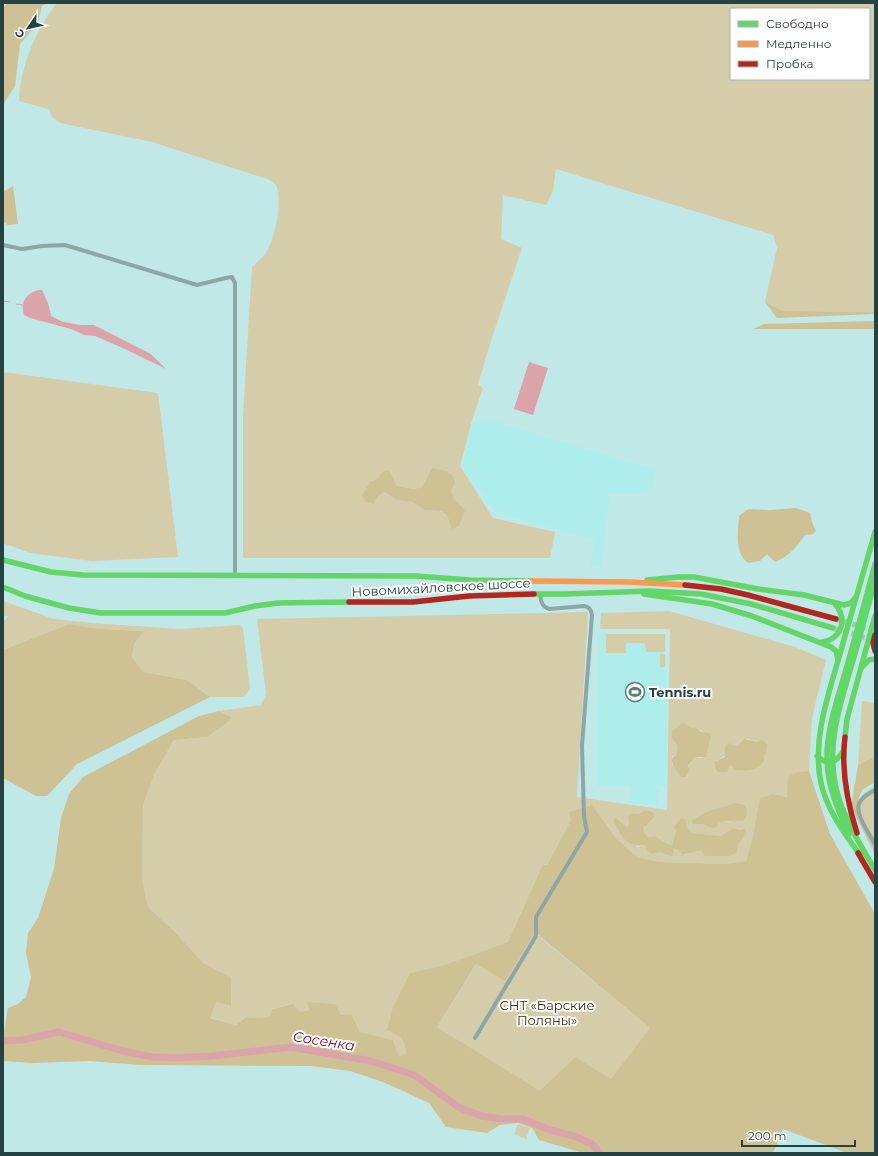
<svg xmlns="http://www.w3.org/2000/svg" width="878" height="1156" font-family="Montserrat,sans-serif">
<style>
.built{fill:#adeeec}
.green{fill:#d5cda9;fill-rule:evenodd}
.forest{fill:#cec194;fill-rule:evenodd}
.water{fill:#dba3aa}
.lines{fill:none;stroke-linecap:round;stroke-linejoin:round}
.stream{stroke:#dba3aa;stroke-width:1}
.river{stroke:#dba3aa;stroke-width:7}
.secondary-tunnel{stroke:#a1c7c6;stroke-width:5.5;stroke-dasharray:5.5 3;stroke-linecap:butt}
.street{stroke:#8ea7a6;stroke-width:4}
.fast{stroke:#63d668;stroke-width:5.5}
.slow{stroke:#ff974d;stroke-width:5.5}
.jam{stroke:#b3261e;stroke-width:5.5}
.labels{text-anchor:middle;stroke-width:4;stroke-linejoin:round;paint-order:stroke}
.street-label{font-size:13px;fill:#244241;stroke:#fff}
.poi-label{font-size:13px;font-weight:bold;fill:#244241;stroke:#fff;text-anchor:start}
.park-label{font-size:13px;fill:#452e0a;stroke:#fff}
.water-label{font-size:14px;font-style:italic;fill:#830e2d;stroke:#fff}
</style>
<rect width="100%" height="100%" fill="#c0e8e7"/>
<!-- built -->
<path class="built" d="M 474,420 L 493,421 L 656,470 L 652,488 L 644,493 L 610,494 L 601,567 L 590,566 L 594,541 L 591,539 L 496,513 L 462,467 Z
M 599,632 L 666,634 L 667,787 L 597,786 Z
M 631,787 L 658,788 L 658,805 L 629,804 Z"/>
<!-- green -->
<path class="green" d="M 57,3 L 875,3 L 875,312 L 783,311 L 765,302 L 777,248 L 773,235 L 556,169 L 553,191 L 546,205 L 503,195 L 501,239 L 522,248 L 490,344 L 478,384 L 483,388 L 473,417 L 460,466 L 493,518 L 555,532 L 550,558 L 243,558 L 243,415 L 252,267 C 257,262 264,257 267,251 C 275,239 284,196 275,184 C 273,182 270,180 267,179 L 152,142 L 60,123 L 53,118 L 48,109 L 19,101 C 19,70 37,26 57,3 ZM 731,9 L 869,9 L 869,79 L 731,79 ZM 432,468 L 455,484 L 451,491 L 454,499 L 447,515 L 441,511 L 425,510 L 412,502 L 397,500 L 383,492 L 377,497 L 389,471 L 397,486 L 414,489 L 422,487 Z
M 3,372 L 158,393 L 178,557 L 92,561 L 30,553 L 3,543 Z
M 3,601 L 54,619 L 92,623 L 179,629 L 240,625 L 243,628 L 250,689 L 244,697 L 210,697 L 187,680 L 143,672 L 132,657 L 134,644 L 144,631 L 99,629 L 69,624 L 3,650 L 3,622 L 9,616 L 3,616 Z
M 669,611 L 795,647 L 826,660 L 812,718 L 809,771 L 797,772 L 787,797 L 773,794 L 753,836 L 746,861 L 725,864 L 660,862 L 637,857 L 616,838 L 592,805 L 568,812 L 571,820 L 547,865 L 543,864 L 508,942 L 444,965 L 410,973 L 387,1029 C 402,1037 405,1038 406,1055 L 399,1056 L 393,1040 L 360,1032 L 351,1015 L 341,1015 L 307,1002 L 309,1010 L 300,1012 L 292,1004 L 272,1009 L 269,1017 L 245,1018 L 236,1025 L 209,1017 L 216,1002 L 231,1006 L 231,977 L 203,963 L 174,931 L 148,907 L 142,878 L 143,805 L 154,775 L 174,740 L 208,737 L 233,718 L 219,711 L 261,705 L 266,694 L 257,619 L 588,612 L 577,797 L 667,810 L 670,629 L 600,629 L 601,613 ZM 679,727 L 691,728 L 695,727 L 711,737 L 707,749 L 707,753 L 702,758 L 695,757 L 681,777 L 677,770 L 672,764 L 672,756 L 676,755 L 678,747 L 676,730 ZM 748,739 L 758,742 L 733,767 L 714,762 C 729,755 734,746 748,739 ZM 734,803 L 735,819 L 728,822 L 720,822 L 711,828 L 705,824 L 692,820 C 697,818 701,814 706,812 C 715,807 725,808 734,803 ZM 646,810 L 653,812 L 655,816 L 647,825 L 644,827 L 642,831 L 648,837 L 655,836 L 668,844 L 672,845 L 676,830 L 685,819 C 687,825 687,830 693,833 L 721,836 L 733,828 L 741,830 L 743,839 C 732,850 712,847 697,850 C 692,851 688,855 682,855 L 678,849 L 674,849 L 671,857 L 660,852 L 652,854 L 645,850 L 648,847 L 644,845 L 637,847 L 616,817 L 624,825 L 627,827 L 629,823 L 628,816 L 631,813 L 639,814 Z
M 606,634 L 665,634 L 665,652 L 646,652 L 645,643 L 626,643 L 626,653 L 606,653 Z
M 660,654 L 665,654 L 665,667 L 660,667 Z
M 862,701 L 875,703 L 875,756 L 858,765 Z
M 875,785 L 875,845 L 856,809 L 863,794 Z
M 534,932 L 650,1028 L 611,1080 L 575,1057 L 540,1092 L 437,1027 L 477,963 Z
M 518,1124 L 530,1128 L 526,1139 L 514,1134 Z"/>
<!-- forest -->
<path class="forest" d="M 7,3 L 47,3 L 42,6 L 38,23 L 20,44 L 15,86 L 3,105 L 3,8 Z
M 13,186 L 18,224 L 8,225 L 3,221 L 3,189 L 5,191 Z
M 765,302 L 783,311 L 875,312 L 875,314 L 777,318 Z
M 875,321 L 875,329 L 753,329 L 764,324 Z
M 432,468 L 447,471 L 453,476 L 455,484 L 451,491 L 454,499 L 465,510 L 459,526 L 452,529 L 447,515 L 441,511 L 425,510 L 412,502 L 397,500 L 384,492 L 377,497 L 374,504 L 366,502 L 362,496 L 370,482 L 378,479 L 382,472 L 389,470 L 397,486 L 414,489 L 422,487 Z
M 796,508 L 810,513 L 812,522 L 816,531 L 813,534 L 805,535 C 798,546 788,557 775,562 L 767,554 L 760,561 L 748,563 C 734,552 738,532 739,516 L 748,509 L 770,510 Z
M 69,624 L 99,629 L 144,631 L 134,644 L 132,657 L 143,672 L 187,680 L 210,697 L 77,764 L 47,796 L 36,796 L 3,778 L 3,650 Z
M 219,711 L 233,718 L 208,737 L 174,740 L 154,775 L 143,805 L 142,878 L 148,907 L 174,931 L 203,963 L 231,977 L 231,1006 L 216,1002 L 210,1018 L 236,1025 L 245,1018 L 269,1017 L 272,1009 L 293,1004 L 300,1012 L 309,1010 L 307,1002 L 335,1004 L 341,1015 L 351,1014 L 360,1032 L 393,1040 L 399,1056 L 406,1055 C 405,1038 402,1037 387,1030 L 393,1007 L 410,973 L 444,965 L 508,942 L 543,864 L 547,865 L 571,820 L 568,812 L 592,805 L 616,838 L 637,857 L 660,862 L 725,864 L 746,861 L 753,836 L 760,798 L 773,794 L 787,797 L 788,777 L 797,772 L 809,771 L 830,834 L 875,914 L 875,1153 L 847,1153 L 783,1129 L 773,1153 L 583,1153 L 539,1140 L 532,1128 L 518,1123 L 500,1125 L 487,1133 L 446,1127 L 429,1103 L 383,1082 L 350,1071 L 311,1066 L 139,1065 L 90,1061 L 32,1063 L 3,1061 L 3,1039 L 8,1008 L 18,1004 L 26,997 L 31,977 L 26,953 L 28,933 L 38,918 L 54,869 L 61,818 L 69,794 L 83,777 L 199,716 ZM 535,932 L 650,1028 L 611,1079 L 575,1057 L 540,1091 L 437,1027 L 476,964 L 505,981 Z
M 684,723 L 691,728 L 695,727 L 701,732 L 709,733 L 711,737 L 706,757 L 695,757 L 688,766 L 689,771 L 685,777 L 681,777 C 677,770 666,760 676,755 C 679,743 677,746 672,738 L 672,731 L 679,727 L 681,724 Z
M 744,739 L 758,742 L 761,740 L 765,742 L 767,745 L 766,753 L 763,757 L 764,761 C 756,771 748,771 736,770 L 733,767 L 729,766 L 727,772 L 718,772 L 716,769 L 714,762 L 725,757 L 725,746 L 728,743 L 735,746 L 742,742 Z
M 875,756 L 875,782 L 862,790 L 858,800 L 858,812 L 875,844 L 875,854 L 851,807 L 858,765 Z
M 734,803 L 745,805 C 748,811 747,816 743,821 C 734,819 728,822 720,822 L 715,828 L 711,828 L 704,824 L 693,824 L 692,820 C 697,818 701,814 706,812 C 715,807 725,808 734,803 Z
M 646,810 L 653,812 L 655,816 L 647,825 L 644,827 L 643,831 L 648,837 L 655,836 L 668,844 L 672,845 L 676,830 L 674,827 L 681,818 L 685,819 C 687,825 687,830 693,833 L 721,836 L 733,828 L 741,830 L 744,829 L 745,831 L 743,839 L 738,844 L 737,852 L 730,856 L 705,856 L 701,850 L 682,855 L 678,849 L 674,849 L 672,857 L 660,852 L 652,854 L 645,850 L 647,847 L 644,845 C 626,848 620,834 613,820 L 615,817 L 624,825 L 627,827 L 629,823 L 628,816 L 631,813 L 639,814 Z"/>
<!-- water -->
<path class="water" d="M 38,290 L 42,290 L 48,303 L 51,316 L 63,322 L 81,325 L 94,325 L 151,354 L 166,369 L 123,348 L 95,336 L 84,335 L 71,329 L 30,318 L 24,315 C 20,302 26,294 38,290 Z
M 529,362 L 548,368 L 533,415 L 514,409 Z"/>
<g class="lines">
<!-- stream -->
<path class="stream" d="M 3,301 L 10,302
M 16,304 L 23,305"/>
<!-- river -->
<path class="river" d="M 3,1041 L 22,1040 L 59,1032 L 123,1051 L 153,1057 L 177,1058 L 213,1056 L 291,1047 L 371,1061 L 414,1075 L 460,1108 L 482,1116 L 501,1119 L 523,1119 L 550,1130 L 574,1136 L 592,1144 L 600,1153"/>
<!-- secondary-tunnel -->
<path class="secondary-tunnel" d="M 836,619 L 875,631
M 835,629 L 873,640"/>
<!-- street -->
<path class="street" d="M 3,245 L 22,249 L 42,246 L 65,245 L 197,285 L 226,278 L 232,277 L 235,283 L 235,576
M 875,790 C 869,794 861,797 859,804 C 855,814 870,835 875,844
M 475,1038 L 536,936 L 536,917 L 587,832 L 584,816 L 582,746 L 592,615 C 591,609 589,607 584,606 L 549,609 C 541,606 541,601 540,594"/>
<!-- fast -->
<path class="fast" d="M 3,560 L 51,572 L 83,575 L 416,576 L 470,580 L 532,581
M 647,580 L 678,577 L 694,577 L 758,589 L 804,595 L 844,605 L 851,603 L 855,598
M 875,582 C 867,609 860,636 852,664 C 840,704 826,746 836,788 C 843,818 860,844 875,870
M 3,587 L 25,596 L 69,608 L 101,613 L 225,613 L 255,606 L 278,603 L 349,602
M 534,594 L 565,594 L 650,591 L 701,594 L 751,604 L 833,628
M 644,594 L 712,604 L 752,616 L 831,647 L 836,651 L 838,660
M 822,642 C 842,639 848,619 835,604
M 861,668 L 869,660 L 875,659
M 845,737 L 847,719 L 875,616
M 817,756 C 826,765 835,764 842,753
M 849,834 C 838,811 828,787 827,762 C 826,732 836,704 844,676 C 855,639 865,601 875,564
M 860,855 C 844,833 827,810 821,783 C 811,737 831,688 843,643 C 854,606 864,569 875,532"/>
<!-- slow -->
<path class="slow" d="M 532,581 L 629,582 L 685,585"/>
<!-- jam -->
<path class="jam" d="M 685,585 L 721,589 L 748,595 L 836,619
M 349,602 L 413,602 L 469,596 L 534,594
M 875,635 L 873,643 L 875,651
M 845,737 C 841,769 847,802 857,833
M 858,853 L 875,882"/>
</g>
<!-- icons -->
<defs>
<g id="stadium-ring" transform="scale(1)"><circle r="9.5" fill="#fff" stroke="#5b7c7b" stroke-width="1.5"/><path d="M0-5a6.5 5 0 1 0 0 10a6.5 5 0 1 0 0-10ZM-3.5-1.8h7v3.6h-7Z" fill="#5b7c7b"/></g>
</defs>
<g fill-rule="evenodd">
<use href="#stadium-ring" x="635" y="692"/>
</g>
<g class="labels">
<!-- street labels -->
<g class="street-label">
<text transform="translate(441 587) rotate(-3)" y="5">Новомихайловское шоссе</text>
</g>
<!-- poi labels -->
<g class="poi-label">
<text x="649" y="697">Tennis.ru</text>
</g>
<!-- park labels -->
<g class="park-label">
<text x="547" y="1010">СНТ «Барские<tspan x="547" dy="15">Поляны»</tspan></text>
</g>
<!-- water labels -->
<g class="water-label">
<text transform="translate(324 1041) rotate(9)" y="5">Сосенка</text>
</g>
</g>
<!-- border -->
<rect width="878" height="1156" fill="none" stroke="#244241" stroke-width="8"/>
<!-- legend -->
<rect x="730" y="8" width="140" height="72" fill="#ffffff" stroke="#a7b3b3"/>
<rect x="738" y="21" width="20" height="6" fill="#63d668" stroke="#a7b3b3"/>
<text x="766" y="28" font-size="12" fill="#244241">Свободно</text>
<rect x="738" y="41" width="20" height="6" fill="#ff974d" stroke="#a7b3b3"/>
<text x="766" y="48" font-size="12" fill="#244241">Медленно</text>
<rect x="738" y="61" width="20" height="6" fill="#b3261e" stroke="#a7b3b3"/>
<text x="766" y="68" font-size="12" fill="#244241">Пробка</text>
<!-- north arrow -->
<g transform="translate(28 28) rotate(236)" stroke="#ffffff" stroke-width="3" paint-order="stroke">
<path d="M0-3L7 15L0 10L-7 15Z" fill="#244241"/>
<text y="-6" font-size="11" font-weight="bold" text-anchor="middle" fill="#244241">С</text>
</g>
<!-- scale -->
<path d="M742 1140v6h113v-6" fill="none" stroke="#244241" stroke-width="2"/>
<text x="748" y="1140" font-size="12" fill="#244241" stroke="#ffffff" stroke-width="3" paint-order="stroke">200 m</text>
</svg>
